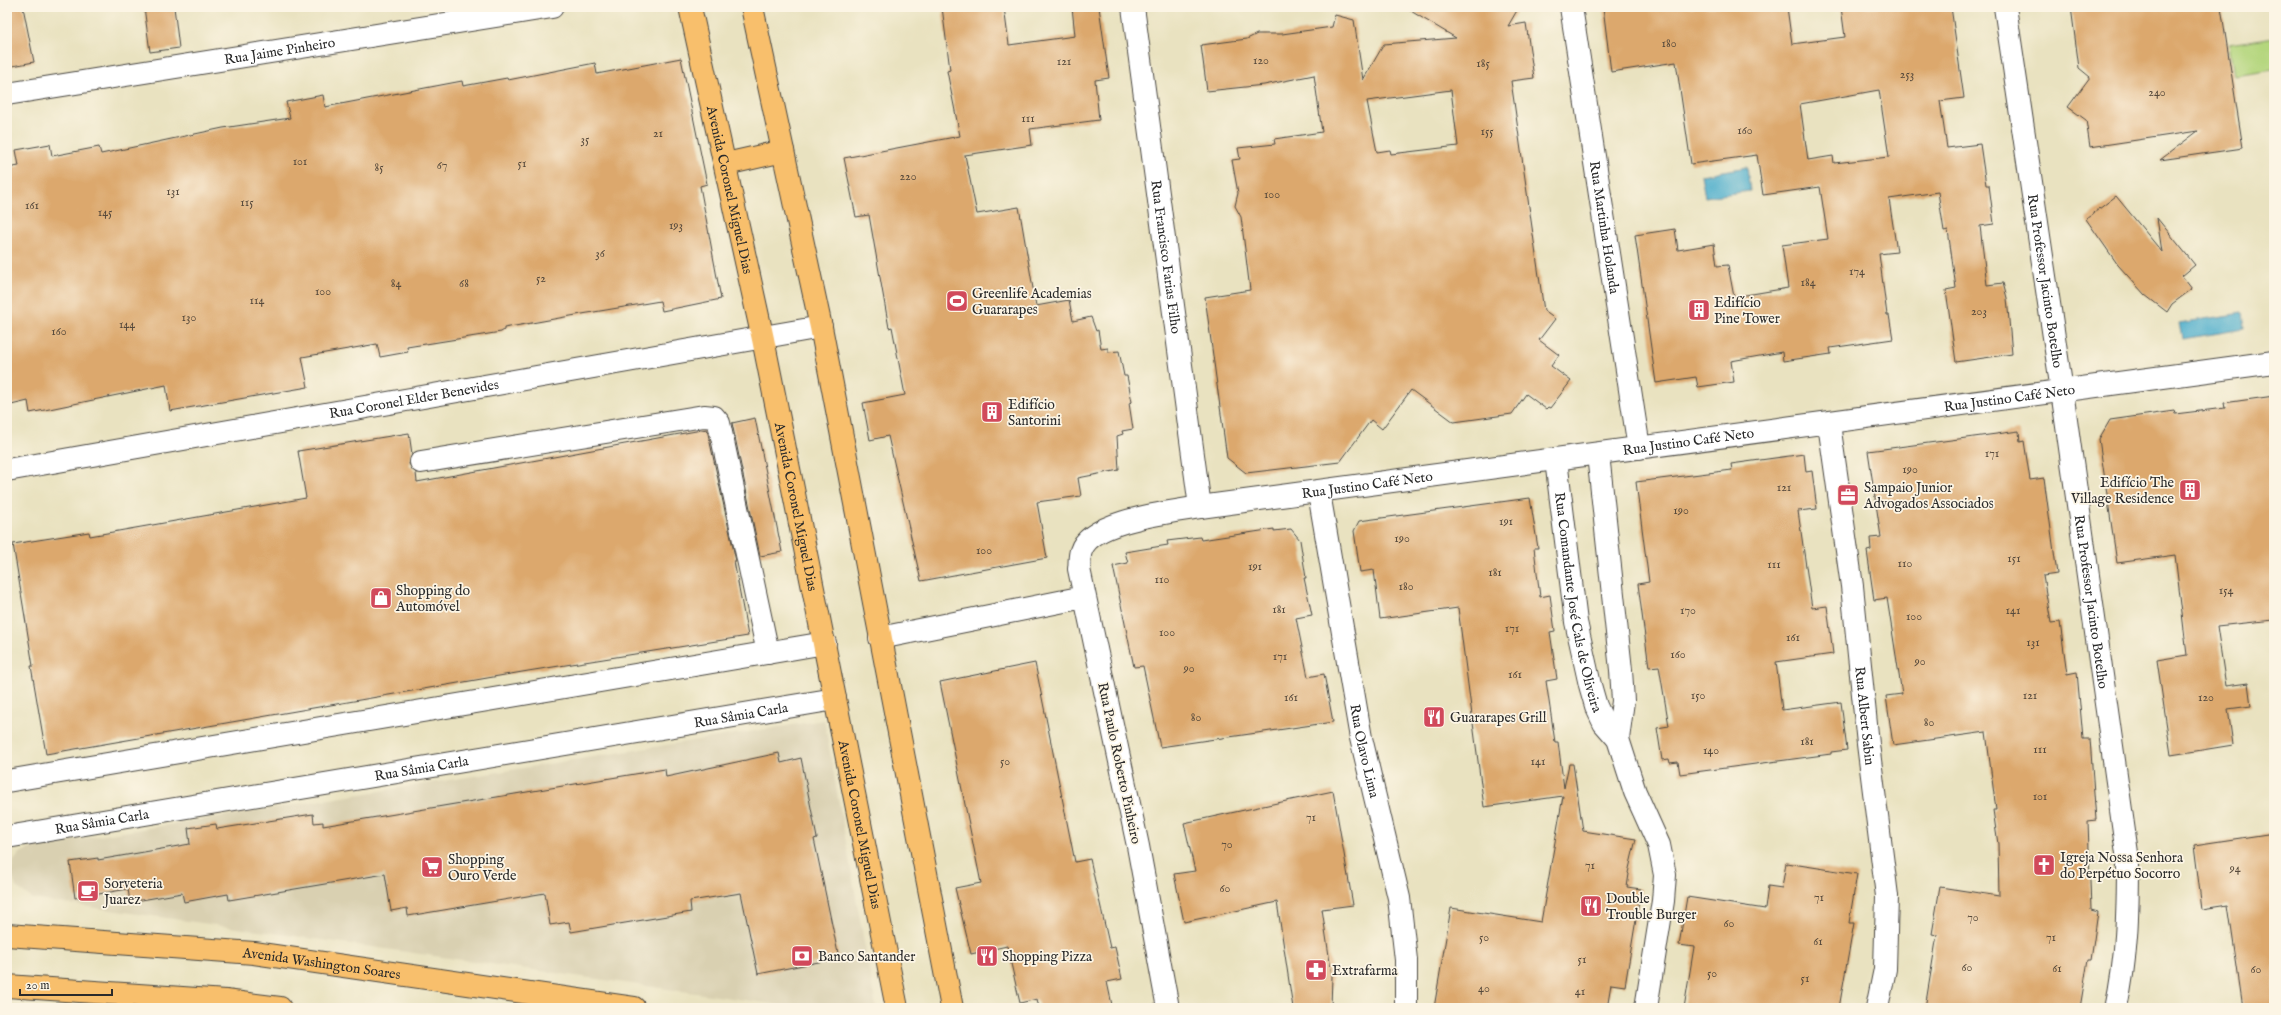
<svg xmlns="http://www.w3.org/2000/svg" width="2281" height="1015" font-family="'IM FELL English',serif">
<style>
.built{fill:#d9d0b1}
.green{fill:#b4d67d;stroke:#708054}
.water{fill:#4daecc;stroke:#3c6c7c}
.building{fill:#dca86d;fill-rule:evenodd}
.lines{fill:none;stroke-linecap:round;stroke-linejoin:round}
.minor-casing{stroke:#484641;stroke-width:24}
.major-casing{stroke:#484641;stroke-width:24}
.minor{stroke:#fff;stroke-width:22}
.major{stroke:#f8bf6c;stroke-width:22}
.labels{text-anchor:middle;stroke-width:3.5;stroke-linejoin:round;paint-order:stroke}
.number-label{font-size:12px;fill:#574a3c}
.street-label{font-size:14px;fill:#2b2b2b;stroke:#fcf5e5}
.poi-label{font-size:14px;fill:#2b2b2b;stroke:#fcf5e5;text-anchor:start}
</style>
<rect width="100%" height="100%" fill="#fcf5e5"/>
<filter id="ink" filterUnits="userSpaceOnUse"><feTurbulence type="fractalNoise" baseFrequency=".025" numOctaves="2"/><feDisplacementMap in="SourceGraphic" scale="8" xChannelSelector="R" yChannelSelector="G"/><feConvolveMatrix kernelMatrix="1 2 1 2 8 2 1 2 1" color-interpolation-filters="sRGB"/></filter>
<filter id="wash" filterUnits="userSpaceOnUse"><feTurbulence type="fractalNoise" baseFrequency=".012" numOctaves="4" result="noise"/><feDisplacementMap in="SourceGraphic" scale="16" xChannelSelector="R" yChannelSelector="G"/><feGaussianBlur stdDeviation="0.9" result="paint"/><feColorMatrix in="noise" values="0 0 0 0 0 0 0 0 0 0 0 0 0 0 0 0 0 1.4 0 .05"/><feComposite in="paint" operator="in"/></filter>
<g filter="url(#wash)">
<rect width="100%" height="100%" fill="#e9e2c0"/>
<!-- built -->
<path class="built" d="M 824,720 L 876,1008 L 801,1008 L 33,899 L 16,887 L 11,872 L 14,861 L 20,853 L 36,846 Z"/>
<!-- green -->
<path class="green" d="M 2274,37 L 2274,70 L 2234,76 L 2229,44 Z"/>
<!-- water -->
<path class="water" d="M 1747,167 L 1750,191 L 1705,197 L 1701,175 Z
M 2242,313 L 2244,329 L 2182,339 L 2179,323 Z"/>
<g id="blocks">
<!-- building -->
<path class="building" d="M 7,7 L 23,7 L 34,62 L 7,67 Z
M 144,7 L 174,7 L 179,48 L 150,52 Z
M 942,7 L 1004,7 L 1009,45 L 1075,36 L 1072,7 L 1099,7 L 1109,78 L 1095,80 L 1099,120 L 1030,129 L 1032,145 L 965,155 L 977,214 L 1019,207 L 1036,306 L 1069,300 L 1073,321 L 1091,317 L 1096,331 L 1098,330 L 1101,349 L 1108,348 L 1108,352 L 1119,351 L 1124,376 L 1127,376 L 1132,402 L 1129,403 L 1133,429 L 1122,431 L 1123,434 L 1117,436 L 1119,470 L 1078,478 L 1081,496 L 1037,502 L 1047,558 L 921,581 L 888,436 L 870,440 L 863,403 L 905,395 L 892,327 L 889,328 L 869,215 L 856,217 L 844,158 L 960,136 L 947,71 L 950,70 Z
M 1404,7 L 1519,7 L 1508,26 L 1526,23 L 1534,78 L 1511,81 L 1544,311 L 1555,319 L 1539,340 L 1559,355 L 1551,366 L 1571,381 L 1550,408 L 1548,407 L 1546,409 L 1526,394 L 1512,414 L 1454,422 L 1411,390 L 1382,429 L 1371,420 L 1340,462 L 1246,473 L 1227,458 L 1205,297 L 1250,290 L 1241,217 L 1235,206 L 1238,193 L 1232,160 L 1240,159 L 1238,148 L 1275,144 L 1274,139 L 1322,132 L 1314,75 L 1264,85 L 1207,91 L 1201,45 L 1247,39 L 1257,34 L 1282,34 L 1332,27 L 1335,15 L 1354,20 L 1363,80 L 1384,44 L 1456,38 ZM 1451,90 L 1458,146 L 1391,154 L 1390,150 L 1377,152 L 1367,101 Z
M 1603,7 L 1787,7 L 1792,44 L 1845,37 L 1841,7 L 1951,7 L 1964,98 L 1940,101 L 1947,148 L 1980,144 L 1986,185 L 1989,185 L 1994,224 L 1980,226 L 1987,285 L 2003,283 L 2007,298 L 2012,354 L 1956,362 L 1946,290 L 1956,288 L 1948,230 L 1944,231 L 1938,192 L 1889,199 L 1897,252 L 1879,254 L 1887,315 L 1889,315 L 1893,339 L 1830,348 L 1831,354 L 1783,361 L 1782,352 L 1731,361 L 1734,382 L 1698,387 L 1696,377 L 1656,383 L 1635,235 L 1675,229 L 1678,250 L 1714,244 L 1717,266 L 1728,265 L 1734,297 L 1788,288 L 1782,245 L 1828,239 L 1820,187 L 1763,195 L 1757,155 L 1691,164 L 1676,62 L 1611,72 ZM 1879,90 L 1889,157 L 1834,163 L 1833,156 L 1808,160 L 1800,104 Z
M 2071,7 L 2221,7 L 2243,148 L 2160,160 L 2198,131 L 2090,147 L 2086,120 L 2068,107 L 2090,77 L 2079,68 Z
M 681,58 L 707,184 L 700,186 L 721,299 L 662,311 L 660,301 L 576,315 L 504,328 L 504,330 L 501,332 L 407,347 L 408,352 L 380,357 L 377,344 L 302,357 L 308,387 L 170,411 L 166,385 L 30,413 L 28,401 L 7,406 L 7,168 L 19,166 L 16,150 L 50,144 L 52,156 L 99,147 L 101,154 L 223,128 L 290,118 L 286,102 L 323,95 L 325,107 L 462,81 L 463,86 L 507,78 L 508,80 L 595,63 L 597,74 Z
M 2116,196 L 2162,252 L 2157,218 L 2195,265 L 2182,276 L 2192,289 L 2172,304 L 2167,312 L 2145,295 L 2118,265 L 2086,219 Z
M 2274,396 L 2274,620 L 2217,626 L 2226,686 L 2248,683 L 2251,706 L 2228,709 L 2233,745 L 2171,755 L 2157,660 L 2187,655 L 2175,555 L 2117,563 L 2099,439 L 2110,420 L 2174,411 L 2175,414 L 2225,408 L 2224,403 Z
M 755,418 L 782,552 L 760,556 L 732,423 Z
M 707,429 L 736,561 L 734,561 L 748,636 L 528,671 L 46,754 L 31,666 L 33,666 L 13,544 L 89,532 L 90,536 L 306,498 L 298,451 L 409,433 L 412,454 L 409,464 L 416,473 L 417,482 Z
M 2019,431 L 2020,442 L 2024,441 L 2030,480 L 2044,478 L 2057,574 L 2043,576 L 2051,623 L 2060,622 L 2067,674 L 2077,672 L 2083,739 L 2090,739 L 2096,820 L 2088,821 L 2091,910 L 2098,912 L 2091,960 L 2088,960 L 2080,1008 L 1925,1008 L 1937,935 L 1932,934 L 1940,887 L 1999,896 L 1998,844 L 1993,810 L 1996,810 L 1986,732 L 1893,745 L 1886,696 L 1902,694 L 1887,598 L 1874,600 L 1867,551 L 1871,550 L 1870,538 L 1881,537 L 1868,451 Z
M 1804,454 L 1806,472 L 1812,471 L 1817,509 L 1798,511 L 1812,608 L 1827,606 L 1833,654 L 1776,662 L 1782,710 L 1841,702 L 1847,750 L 1831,752 L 1831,754 L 1680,774 L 1678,762 L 1670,763 L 1669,759 L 1662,760 L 1657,728 L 1669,726 L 1659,666 L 1649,667 L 1638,584 L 1649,582 L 1636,482 L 1732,470 L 1731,464 Z
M 1530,498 L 1538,548 L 1534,548 L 1540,597 L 1550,595 L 1555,631 L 1550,632 L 1557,679 L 1546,681 L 1555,742 L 1558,742 L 1564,788 L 1569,764 L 1573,764 L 1583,831 L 1636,839 L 1628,873 L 1629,874 L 1627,887 L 1641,889 L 1625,986 L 1611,984 L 1607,1008 L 1434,1008 L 1451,908 L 1541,922 L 1563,796 L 1484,807 L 1458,608 L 1380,619 L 1374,570 L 1360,572 L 1354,531 L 1359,521 Z
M 1274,529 L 1274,531 L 1291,529 L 1300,540 L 1306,578 L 1304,578 L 1312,615 L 1296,618 L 1308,677 L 1324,674 L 1333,722 L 1160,747 L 1143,666 L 1134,667 L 1113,566 L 1128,563 L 1125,552 L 1168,545 L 1167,541 L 1200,537 L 1201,540 Z
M 1035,663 L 1075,862 L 1090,859 L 1110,948 L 1115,947 L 1122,979 L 1107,982 L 1112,1005 L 1096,1008 L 1039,1008 L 1037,999 L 1020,1003 L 1007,946 L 971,954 L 955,888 L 981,883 L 940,682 Z
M 779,753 L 781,763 L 801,758 L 817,838 L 814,839 L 839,958 L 758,974 L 741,893 L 690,901 L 691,912 L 571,932 L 569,922 L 550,925 L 545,893 L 408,916 L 407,908 L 391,911 L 385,874 L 229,900 L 228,894 L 184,902 L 182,893 L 130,902 L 128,889 L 75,898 L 70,862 L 98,858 L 98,860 L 190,844 L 188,828 L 216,824 L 217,829 L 313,814 L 314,823 L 323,822 L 323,826 L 665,769 L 666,777 Z
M 1333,791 L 1353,905 L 1322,909 L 1332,976 L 1331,1008 L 1293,1008 L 1277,902 L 1184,922 L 1174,874 L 1195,871 L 1184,823 Z
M 2274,833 L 2274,1008 L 2243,1008 L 2228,905 L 2202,909 L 2194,845 Z
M 1786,863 L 1857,874 L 1849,923 L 1854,923 L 1839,1008 L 1684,1008 L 1694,947 L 1679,945 L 1687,897 L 1765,909 L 1768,886 L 1782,888 Z"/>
</g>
</g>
<g filter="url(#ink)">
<use href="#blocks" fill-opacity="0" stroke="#484641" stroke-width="1"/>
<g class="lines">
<!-- minor casing -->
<g class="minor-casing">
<g id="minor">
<path id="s1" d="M 1133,7 L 1200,507"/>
<path id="s2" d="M 1571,7 L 1639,448"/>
<path id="s3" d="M 2005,7 L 2062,391 L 2128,860 C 2128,912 2127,957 2116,1008"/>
<path id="s4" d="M 7,94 L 552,7"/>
<path id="s5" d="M 1829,424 L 1852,586 L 1868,744 L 1887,896 L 1885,969 L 1877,1008"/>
<path d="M 1598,454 L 1621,670 L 1623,701 L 1618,739"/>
<path id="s6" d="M 1556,460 L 1576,622 L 1590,685 L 1596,706 L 1604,723 L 1618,739 L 1635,792 L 1659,845 L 1665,875 L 1663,901 L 1646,1008"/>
<path d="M 421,462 L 704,416 L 714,417 L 719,423 L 768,653"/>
<path id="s7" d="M 7,470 L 821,327"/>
<path id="s8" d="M 1319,493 L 1361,738 L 1399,898 L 1406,960 L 1406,1008"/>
<path d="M 880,638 L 1084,597"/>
<path d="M 7,781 L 825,643"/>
<path id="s9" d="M 7,837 L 835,699"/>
<path id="s10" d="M 1168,1008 L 1138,846 L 1079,569 C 1080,563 1079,556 1081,551 C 1090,520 1173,512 1200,507 L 2274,362"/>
</g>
</g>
<!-- major casing -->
<g class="major-casing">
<g id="major">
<path id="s11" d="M 690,7 L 763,339 L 897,1008"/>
<path d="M 752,7 L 821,327 L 952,1008"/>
<path d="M 726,164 L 783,151"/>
<path id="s12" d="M 7,935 L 254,953 L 634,1008"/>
<path d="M 7,986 L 226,1001 L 280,1008"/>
</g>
</g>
<!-- minor -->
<use href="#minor" class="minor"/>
<!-- major -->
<use href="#major" class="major"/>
</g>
</g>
<!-- icons -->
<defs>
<g id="stadium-square" transform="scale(1.15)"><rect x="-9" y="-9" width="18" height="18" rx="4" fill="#d1495b" stroke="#fcf5e5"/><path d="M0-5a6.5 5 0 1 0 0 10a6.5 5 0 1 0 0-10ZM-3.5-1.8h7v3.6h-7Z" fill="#fff"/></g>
<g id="building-square" transform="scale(1.15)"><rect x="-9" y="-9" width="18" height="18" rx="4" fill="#d1495b" stroke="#fcf5e5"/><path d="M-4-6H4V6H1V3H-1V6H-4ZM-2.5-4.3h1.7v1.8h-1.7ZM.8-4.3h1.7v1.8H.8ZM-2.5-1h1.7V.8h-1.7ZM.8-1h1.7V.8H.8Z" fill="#fff"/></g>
<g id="office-square" transform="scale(1.15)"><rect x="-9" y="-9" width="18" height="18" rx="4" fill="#d1495b" stroke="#fcf5e5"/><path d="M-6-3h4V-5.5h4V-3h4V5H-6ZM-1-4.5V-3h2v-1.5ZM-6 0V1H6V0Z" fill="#fff"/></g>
<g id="shop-square" transform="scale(1.15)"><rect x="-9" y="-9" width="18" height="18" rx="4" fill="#d1495b" stroke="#fcf5e5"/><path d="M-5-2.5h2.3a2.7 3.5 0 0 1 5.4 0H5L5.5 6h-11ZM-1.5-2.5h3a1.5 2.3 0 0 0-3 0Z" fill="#fff"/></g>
<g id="restaurant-square" transform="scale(1.15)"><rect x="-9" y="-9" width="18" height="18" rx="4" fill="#d1495b" stroke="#fcf5e5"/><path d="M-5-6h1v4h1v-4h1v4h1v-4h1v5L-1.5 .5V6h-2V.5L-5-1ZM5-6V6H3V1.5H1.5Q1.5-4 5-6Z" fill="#fff"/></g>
<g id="church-square" transform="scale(1.15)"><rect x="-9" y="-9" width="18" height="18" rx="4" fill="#d1495b" stroke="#fcf5e5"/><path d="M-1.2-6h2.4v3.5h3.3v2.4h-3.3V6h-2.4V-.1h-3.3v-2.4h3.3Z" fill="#fff"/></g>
<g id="supermarket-square" transform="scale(1.15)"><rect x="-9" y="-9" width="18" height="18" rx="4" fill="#d1495b" stroke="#fcf5e5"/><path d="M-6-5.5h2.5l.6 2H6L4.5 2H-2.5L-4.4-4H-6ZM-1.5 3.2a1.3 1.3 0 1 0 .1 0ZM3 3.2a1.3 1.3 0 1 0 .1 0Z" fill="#fff"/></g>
<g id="cafe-square" transform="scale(1.15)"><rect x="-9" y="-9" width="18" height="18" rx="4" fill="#d1495b" stroke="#fcf5e5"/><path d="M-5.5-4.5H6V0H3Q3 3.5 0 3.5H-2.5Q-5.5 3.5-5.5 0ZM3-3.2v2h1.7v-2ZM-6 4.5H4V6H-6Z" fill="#fff"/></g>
<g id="bank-square" transform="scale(1.15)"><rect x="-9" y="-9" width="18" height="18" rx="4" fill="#d1495b" stroke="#fcf5e5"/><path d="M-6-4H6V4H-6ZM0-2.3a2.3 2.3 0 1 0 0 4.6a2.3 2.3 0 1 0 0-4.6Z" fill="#fff"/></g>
<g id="pharmacy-square" transform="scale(1.15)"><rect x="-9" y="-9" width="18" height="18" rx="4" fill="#d1495b" stroke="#fcf5e5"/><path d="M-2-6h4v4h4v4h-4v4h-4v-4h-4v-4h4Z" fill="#fff"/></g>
</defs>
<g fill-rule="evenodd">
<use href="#stadium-square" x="957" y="301"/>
<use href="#building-square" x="1699" y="310"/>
<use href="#building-square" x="992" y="412"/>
<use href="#building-square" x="2190" y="490"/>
<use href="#office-square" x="1848" y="495"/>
<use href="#shop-square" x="381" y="598"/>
<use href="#restaurant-square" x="1434" y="717"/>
<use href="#church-square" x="2044" y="865"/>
<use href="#supermarket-square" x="432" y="867"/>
<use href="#cafe-square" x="88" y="891"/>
<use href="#restaurant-square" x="1591" y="906"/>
<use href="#bank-square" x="802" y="956"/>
<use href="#restaurant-square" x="987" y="956"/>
<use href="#pharmacy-square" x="1316" y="970"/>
</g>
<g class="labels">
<!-- number labels -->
<g class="number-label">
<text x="1669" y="47">180</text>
<text x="1261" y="64">120</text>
<text x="1064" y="65">121</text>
<text x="1483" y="67">185</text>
<text x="1907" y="78">253</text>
<text x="2157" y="96">240</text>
<text x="1028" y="122">111</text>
<text x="1745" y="134">160</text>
<text x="1487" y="135">155</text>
<text x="658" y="137">21</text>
<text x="585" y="143">35</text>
<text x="300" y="165">101</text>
<text x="522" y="167">51</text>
<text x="442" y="169">67</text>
<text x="379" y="171">85</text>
<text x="908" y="180">220</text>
<text x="173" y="195">131</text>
<text x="1272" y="198">100</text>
<text x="247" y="206">115</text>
<text x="32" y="209">161</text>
<text x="105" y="216">145</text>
<text x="676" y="229">193</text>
<text x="600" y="257">36</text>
<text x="1857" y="275">174</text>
<text x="541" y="282">52</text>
<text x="1808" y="286">184</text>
<text x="396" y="287">84</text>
<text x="464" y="287">68</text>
<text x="323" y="295">100</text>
<text x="257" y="304">114</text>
<text x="1979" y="315">203</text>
<text x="189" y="321">130</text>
<text x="127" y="328">144</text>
<text x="59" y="335">160</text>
<text x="1992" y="457">171</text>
<text x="1910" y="473">190</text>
<text x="1784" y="491">121</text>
<text x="1681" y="514">190</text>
<text x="1506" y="525">191</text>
<text x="1402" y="542">190</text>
<text x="984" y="554">100</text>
<text x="2014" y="562">151</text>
<text x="1905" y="567">110</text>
<text x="1774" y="568">111</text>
<text x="1255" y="570">191</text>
<text x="1495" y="576">181</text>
<text x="1162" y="583">110</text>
<text x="1406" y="590">180</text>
<text x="2226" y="594">154</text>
<text x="1279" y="613">181</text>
<text x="1688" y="614">170</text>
<text x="2013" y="614">141</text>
<text x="1914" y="620">100</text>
<text x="1512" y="632">171</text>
<text x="1167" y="636">100</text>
<text x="1793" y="641">161</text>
<text x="2033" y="646">131</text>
<text x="1678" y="658">160</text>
<text x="1280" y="660">171</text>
<text x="1920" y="665">90</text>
<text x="1189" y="672">90</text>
<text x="1515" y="678">161</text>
<text x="1698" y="699">150</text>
<text x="2030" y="699">121</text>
<text x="1291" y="701">161</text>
<text x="2206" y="701">120</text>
<text x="1196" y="721">80</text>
<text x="1929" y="726">80</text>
<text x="1807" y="745">181</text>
<text x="2040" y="753">111</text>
<text x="1711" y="754">140</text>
<text x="1005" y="765">50</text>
<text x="1538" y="765">141</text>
<text x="2040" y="800">101</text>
<text x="1311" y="821">71</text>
<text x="1227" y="848">70</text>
<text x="1590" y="869">71</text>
<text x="2235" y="872">94</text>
<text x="1225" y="892">60</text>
<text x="1819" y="901">71</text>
<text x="1973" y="921">70</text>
<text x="1729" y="927">60</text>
<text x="1484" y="941">50</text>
<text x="2051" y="941">71</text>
<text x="1818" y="945">61</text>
<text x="1582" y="963">51</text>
<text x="1967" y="971">60</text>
<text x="2057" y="972">61</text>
<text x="2256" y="973">60</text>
<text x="1712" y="977">50</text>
<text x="1805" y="982">51</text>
<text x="1484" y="992">40</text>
<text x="1580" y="995">41</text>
</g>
<!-- street labels -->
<g class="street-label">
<text dy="5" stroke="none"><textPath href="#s4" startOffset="276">Rua Jaime Pinheiro</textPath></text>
<text dy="5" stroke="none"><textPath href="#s11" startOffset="187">Avenida Coronel Miguel Dias</textPath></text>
<text dy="5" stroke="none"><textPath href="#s2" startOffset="223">Rua Martinha Holanda</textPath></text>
<text dy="5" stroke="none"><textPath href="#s1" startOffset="252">Rua Francisco Farias Filho</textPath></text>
<text dy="5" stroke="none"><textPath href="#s3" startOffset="277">Rua Professor Jacinto Botelho</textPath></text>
<text dy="5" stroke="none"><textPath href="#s7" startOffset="413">Rua Coronel Elder Benevides</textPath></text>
<text dy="5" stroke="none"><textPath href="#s10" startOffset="1414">Rua Justino Café Neto</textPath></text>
<text dy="5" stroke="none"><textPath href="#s10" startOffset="1090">Rua Justino Café Neto</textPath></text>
<text dy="5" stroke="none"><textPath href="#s10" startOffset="766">Rua Justino Café Neto</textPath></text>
<text dy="5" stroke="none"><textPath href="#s11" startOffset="511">Avenida Coronel Miguel Dias</textPath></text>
<text dy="5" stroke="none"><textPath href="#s6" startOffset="144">Rua Comandante José Cals de Oliveira</textPath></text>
<text dy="5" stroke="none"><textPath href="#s3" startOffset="601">Rua Professor Jacinto Botelho</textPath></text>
<text dy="5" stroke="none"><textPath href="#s9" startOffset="744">Rua Sâmia Carla</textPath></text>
<text dy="5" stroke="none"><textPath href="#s5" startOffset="294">Rua Albert Sabin</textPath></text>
<text dy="5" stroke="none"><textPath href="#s8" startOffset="262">Rua Olavo Lima</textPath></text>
<text transform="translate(1120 763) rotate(78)" y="5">Rua Paulo Roberto Pinheiro</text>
<text dy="5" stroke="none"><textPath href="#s9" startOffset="420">Rua Sâmia Carla</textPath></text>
<text dy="5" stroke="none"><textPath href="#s9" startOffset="96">Rua Sâmia Carla</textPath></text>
<text dy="5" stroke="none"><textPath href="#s11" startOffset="835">Avenida Coronel Miguel Dias</textPath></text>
<text dy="5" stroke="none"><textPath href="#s12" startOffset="316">Avenida Washington Soares</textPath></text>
</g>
<!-- poi labels -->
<g class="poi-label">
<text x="972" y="298">Greenlife Academias<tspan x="972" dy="16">Guararapes</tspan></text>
<text x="1714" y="307">Edifício<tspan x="1714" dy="16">Pine Tower</tspan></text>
<text x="1008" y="409">Edifício<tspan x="1008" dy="16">Santorini</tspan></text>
<text x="2174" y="487" text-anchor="end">Edifício The<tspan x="2174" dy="16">Village Residence</tspan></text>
<text x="1864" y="492">Sampaio Junior<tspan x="1864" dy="16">Advogados Associados</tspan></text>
<text x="396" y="595">Shopping do<tspan x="396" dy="16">Automóvel</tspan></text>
<text x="1450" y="722">Guararapes Grill</text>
<text x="2060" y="862">Igreja Nossa Senhora<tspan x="2060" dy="16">do Perpétuo Socorro</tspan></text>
<text x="448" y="864">Shopping<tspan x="448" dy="16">Ouro Verde</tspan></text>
<text x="104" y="888">Sorveteria<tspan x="104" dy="16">Juarez</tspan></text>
<text x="1606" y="903">Double<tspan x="1606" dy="16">Trouble Burger</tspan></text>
<text x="818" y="961">Banco Santander</text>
<text x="1002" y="961">Shopping Pizza</text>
<text x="1332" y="975">Extrafarma</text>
</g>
</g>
<!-- margin -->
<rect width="2281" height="1015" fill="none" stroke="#fcf5e5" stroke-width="24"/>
<!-- scale -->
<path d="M20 989v6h92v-6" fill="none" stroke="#2b2b2b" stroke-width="2"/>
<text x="26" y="989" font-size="12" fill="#2b2b2b" stroke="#fcf5e5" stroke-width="3" paint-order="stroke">20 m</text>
</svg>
